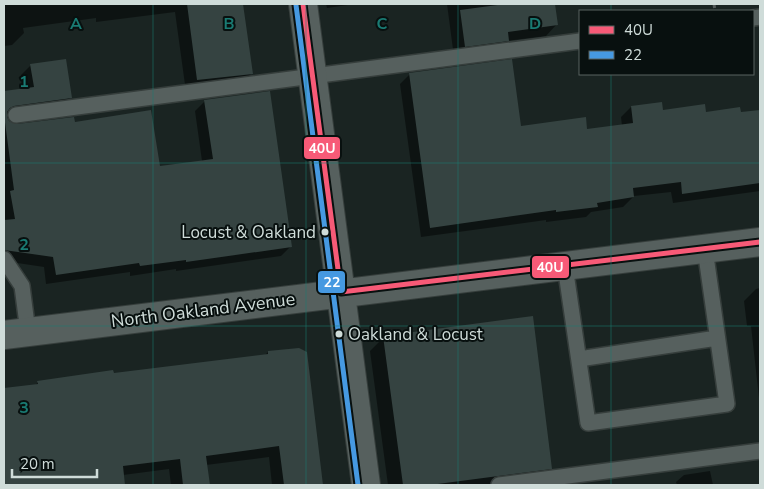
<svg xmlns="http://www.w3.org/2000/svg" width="764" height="489" font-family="'Nunito Sans',sans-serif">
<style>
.shadow{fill:#0007}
.building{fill:#354341}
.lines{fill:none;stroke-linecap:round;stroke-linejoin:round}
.lane-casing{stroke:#363e3c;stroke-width:18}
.secondary-casing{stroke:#363e3c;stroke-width:30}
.path{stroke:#535a59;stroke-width:3;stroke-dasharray:4 4;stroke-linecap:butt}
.lane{stroke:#56605e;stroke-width:15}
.secondary{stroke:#56605e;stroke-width:28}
.bus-1-casing{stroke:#08100f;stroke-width:9}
.bus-2-casing{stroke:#08100f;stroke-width:9}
.bus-1{stroke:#f75a77;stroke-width:5}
.bus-2{stroke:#4699e1;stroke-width:5}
.grid{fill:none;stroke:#197b73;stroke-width:1;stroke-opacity:0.55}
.bus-dot{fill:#cfdcd9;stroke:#08100f;stroke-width:2}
.labels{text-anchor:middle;stroke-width:4;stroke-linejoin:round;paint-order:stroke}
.bus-label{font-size:17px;fill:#cfdcd9;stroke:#08100f;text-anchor:end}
.street-label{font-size:18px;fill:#cfdcd9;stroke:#08100f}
.grid-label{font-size:16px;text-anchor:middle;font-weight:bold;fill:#197b73;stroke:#08100f;stroke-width:4;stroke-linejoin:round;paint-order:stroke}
.line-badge{stroke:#08100f;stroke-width:2}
.badge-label{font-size:14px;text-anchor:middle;font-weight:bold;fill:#fff}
</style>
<rect width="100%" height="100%" fill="#1a2422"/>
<!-- shadow -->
<path class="shadow" d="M 4,4 L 242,4 L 251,74 L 239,86 L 186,92 L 175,12 L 96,22 L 96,18 L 23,28 L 24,33 L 12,45 L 4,46 Z
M 326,4 L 355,4 L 327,8 Z
M 447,4 L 554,4 L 557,24 L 546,36 L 507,41 L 497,51 L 454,57 Z
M 31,65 L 70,98 L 60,108 L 6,115 L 8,122 L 17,126 L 74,124 L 159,168 L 202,161 L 195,111 L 205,101 L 291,246 L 281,256 L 176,271 L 176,269 L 130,276 L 130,272 L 46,284 L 44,267 L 4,261 L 4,93 L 23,90 L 21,75 Z
M 410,74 L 520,127 L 586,131 L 622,126 L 621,117 L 631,107 L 661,112 L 705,113 L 740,114 L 760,111 L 760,191 L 673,203 L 671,192 L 634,196 L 623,207 L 591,212 L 586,217 L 546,222 L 546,220 L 421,237 L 400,84 Z
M 760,288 L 760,407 L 751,326 L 747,326 L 744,301 L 756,289 Z
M 384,337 L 551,468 L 537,482 L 513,485 L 388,485 L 370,351 Z
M 268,352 L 306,353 L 322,485 L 272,485 L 269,457 L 206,465 L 209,485 L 171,485 L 169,469 L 123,475 L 124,485 L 4,485 L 4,390 L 35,386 L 38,382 L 113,375 L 265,355 Z
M 710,471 L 713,485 L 677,485 L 676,482 L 684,475 Z"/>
<!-- building -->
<path class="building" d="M 187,4 L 243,4 L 253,74 L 197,80 Z
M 505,4 L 555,4 L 558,25 L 508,32 L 509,41 L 465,47 L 460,10 Z
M 66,59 L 72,98 L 14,106 L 10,108 L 7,112 L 7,117 L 9,121 L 17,124 L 74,117 L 75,122 L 151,110 L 160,166 L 213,159 L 204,100 L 270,91 L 292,247 L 186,262 L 186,260 L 140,266 L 139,263 L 56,275 L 53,257 L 4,250 L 4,220 L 15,219 L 10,191 L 14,190 L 4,115 L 4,91 L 34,87 L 30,64 Z
M 512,59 L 521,126 L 586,117 L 587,129 L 633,123 L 631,106 L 662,102 L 663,110 L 705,104 L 706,112 L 740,107 L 741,112 L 760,110 L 760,183 L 682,194 L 681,182 L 633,188 L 634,197 L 597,203 L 598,207 L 556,212 L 556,210 L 430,228 L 409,73 Z
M 533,316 L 552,469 L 430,485 L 403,485 L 383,336 Z
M 299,348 L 307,352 L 323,485 L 284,485 L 279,446 L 206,456 L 210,485 L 183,485 L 180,459 L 123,466 L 125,485 L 4,485 L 4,388 L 38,384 L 37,381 L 113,370 L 114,373 L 268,354 L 268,351 Z"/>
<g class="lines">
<!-- lane casing -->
<g class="lane-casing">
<path id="lane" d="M 753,18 L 760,17
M 16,115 L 580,41
M 4,259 L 22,286 L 28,332
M 565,266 L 588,423 L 727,404 L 705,249
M 579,359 L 717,338
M 499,485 L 760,451"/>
</g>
<!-- secondary casing -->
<g class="secondary-casing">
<path id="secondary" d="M 303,4 L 366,485
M 4,335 L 760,242"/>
</g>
<!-- path -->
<path class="path" d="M 714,4 L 715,11"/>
<!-- lane -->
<use href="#lane" class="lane"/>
<!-- secondary -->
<use href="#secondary" class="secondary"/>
<!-- bus-1 casing -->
<g class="bus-1-casing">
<path id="bus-1" d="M 303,4 L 341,292
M 341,292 L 760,242"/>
</g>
<!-- bus-2 casing -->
<g class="bus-2-casing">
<path id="bus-2" d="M 296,5 L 358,485"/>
</g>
<!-- bus-1 -->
<use href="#bus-1" class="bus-1"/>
<!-- bus-2 -->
<use href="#bus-2" class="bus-2"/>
</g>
<!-- grid -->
<path class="grid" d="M 153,4 L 153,485M 306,4 L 306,485M 458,4 L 458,485M 611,4 L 611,11M 611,74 L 611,485M 4,163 L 760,163M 4,326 L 760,326"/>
<!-- markers -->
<g class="bus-dot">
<circle cx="325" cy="232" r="4.5"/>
<circle cx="339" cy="334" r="4.5"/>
</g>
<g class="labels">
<!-- bus labels -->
<g class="bus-label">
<text x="316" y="238">Locust &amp; Oakland</text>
<text x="348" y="340" text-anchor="start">Oakland &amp; Locust</text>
</g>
<!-- street labels -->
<g class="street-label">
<text transform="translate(203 310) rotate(-7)" y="6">North Oakland Avenue</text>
</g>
</g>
<g class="grid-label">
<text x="76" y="29">A</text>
<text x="229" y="29">B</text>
<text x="382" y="29">C</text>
<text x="535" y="29">D</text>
<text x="24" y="87">1</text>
<text x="24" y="250">2</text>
<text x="24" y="413">3</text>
</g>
<g class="line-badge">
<rect x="303" y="136" width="38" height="24" rx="5" fill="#f75a77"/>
<rect x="531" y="255" width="39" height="24" rx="5" fill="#f75a77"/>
<rect x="317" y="270" width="29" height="24" rx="5" fill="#4699e1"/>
</g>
<g class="badge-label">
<text x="322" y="153">40U</text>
<text x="550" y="272">40U</text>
<text x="332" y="287">22</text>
</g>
<!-- border -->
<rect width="764" height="489" fill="none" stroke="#cfdcd9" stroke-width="10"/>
<!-- legend -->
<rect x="579" y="10" width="175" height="65" fill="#08100f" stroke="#586260"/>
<rect x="589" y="26" width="25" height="8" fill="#f75a77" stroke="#586260"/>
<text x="624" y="35" font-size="15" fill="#cfdcd9">40U</text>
<rect x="589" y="51" width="25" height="8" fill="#4699e1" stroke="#586260"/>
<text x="624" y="60" font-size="15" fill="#cfdcd9">22</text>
<!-- scale -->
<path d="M12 469v8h85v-8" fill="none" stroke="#cfdcd9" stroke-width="2.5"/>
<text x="20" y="469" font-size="15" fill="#cfdcd9" stroke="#08100f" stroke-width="4" paint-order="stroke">20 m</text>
</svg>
